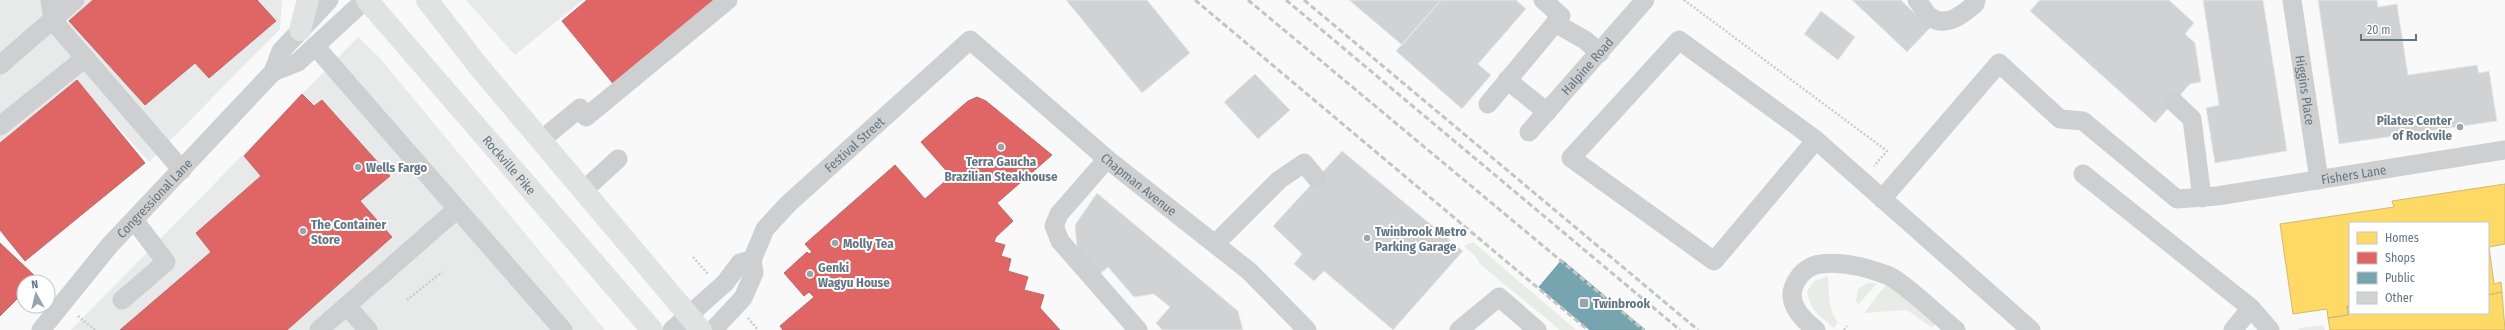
<svg xmlns="http://www.w3.org/2000/svg" width="2505" height="330" font-family="'Fira Sans Condensed',sans-serif">
<style>
.built{fill:#e8e9e9}
.green{fill:#e8ebe6}
.homes{fill:#ffd966;stroke:#d1bb6f}
.shops{fill:#e06666;stroke:#bb6b6f}
.public{fill:#76a5af;stroke:#7197a2}
.building{fill:#d0d2d3;stroke:#e8e8e8}
.lines{fill:none;stroke-linecap:round;stroke-linejoin:round}
.path{stroke:#cbcccd;stroke-width:2.5;stroke-dasharray:2 2;stroke-linecap:butt}
.minor{stroke:#cecfd0;stroke-width:19}
.major{stroke:#e1e2e2;stroke-width:22}
.rail{stroke:#c3c5c6;stroke-width:3;stroke-dasharray:6 3;stroke-linecap:butt}
.poi-dot{fill:#99a4ac;stroke:#fff;stroke-width:1.5}
.labels{text-anchor:middle;stroke-width:4;stroke-linejoin:round;paint-order:stroke}
.street-label{font-size:13px;fill:#657683;stroke:#fff}
.poi-label{font-size:13px;font-weight:bold;fill:#657683;stroke:#fff;text-anchor:start}
</style>
<rect width="100%" height="100%" fill="#f9f9f9"/>
<!-- built -->
<path class="built" d="M 0,0 L 282,0 L 280,29 L 149,162 L 77,81 L 0,143 Z
M 466,0 L 583,0 L 515,55 Z
M 358,37 L 379,57 L 605,330 L 71,330 Z"/>
<!-- green -->
<path class="green" d="M 1473,242 L 1576,330 L 1560,330 L 1480,264 L 1475,256 L 1464,246 Z
M 1828,276 C 1829,293 1828,310 1838,323 L 1834,328 C 1820,315 1811,312 1807,292 L 1813,282 Z
M 1888,282 L 1936,322 L 1932,328 L 1907,310 L 1864,313 Z
M 1868,283 L 1877,283 L 1858,305 L 1856,300 L 1858,289 Z
M 2324,325 L 2325,330 L 2299,330 L 2298,328 Z"/>
<!-- homes -->
<path class="homes" d="M 2505,184 L 2505,244 L 2489,247 L 2494,284 L 2501,282 L 2502,292 L 2488,295 L 2488,223 L 2350,223 L 2350,306 L 2347,306 L 2348,315 L 2328,318 L 2327,309 L 2293,314 L 2280,224 L 2394,207 L 2392,201 Z
M 2502,292 L 2505,330 L 2330,330 L 2328,318 L 2348,315 L 2347,306 L 2350,306 L 2350,313 L 2488,313 L 2488,295 Z"/>
<!-- shops -->
<path class="shops" d="M 93,0 L 257,0 L 276,21 L 209,78 L 195,63 L 145,105 L 69,21 Z
M 587,0 L 723,0 L 615,86 L 562,21 Z
M 77,80 L 145,163 L 25,261 L 0,230 L 0,143 Z
M 302,94 L 314,106 L 322,100 L 390,176 L 360,201 L 392,237 L 287,330 L 120,330 L 211,252 L 196,233 L 261,176 L 244,156 Z
M 977,97 L 986,101 L 1052,155 L 997,203 L 1013,221 L 996,237 L 994,242 L 1005,245 L 1001,256 L 1011,259 L 1008,271 L 1028,277 L 1024,290 L 1044,295 L 1040,308 L 1060,330 L 783,330 L 780,326 L 814,297 L 809,292 L 804,296 L 784,273 L 807,252 L 809,254 L 812,252 L 805,244 L 895,165 L 925,199 L 951,176 L 921,142 L 968,101 Z
M 0,243 L 37,278 L 33,282 L 24,282 L 24,292 L 0,316 Z"/>
<!-- public -->
<path class="public" d="M 1562,260 L 1645,330 L 1590,330 L 1539,287 Z"/>
<!-- building -->
<path class="building" d="M 1066,0 L 1147,0 L 1190,53 L 1142,93 Z
M 1349,0 L 1441,0 L 1402,45 Z
M 1441,0 L 1516,0 L 1526,9 L 1478,64 L 1491,75 L 1462,109 L 1396,51 Z
M 1852,0 L 1901,0 L 1930,28 L 1907,52 Z
M 2040,0 L 2169,0 L 2194,23 L 2185,34 L 2195,43 L 2201,82 L 2190,84 L 2155,123 L 2030,11 Z
M 2203,0 L 2263,0 L 2287,151 L 2215,163 L 2206,108 L 2219,105 Z
M 2318,0 L 2377,0 L 2378,7 L 2397,4 L 2408,75 L 2477,65 L 2479,73 L 2489,71 L 2497,121 L 2339,144 Z
M 1821,11 L 1855,37 L 1838,60 L 1804,34 Z
M 1255,74 L 1290,110 L 1258,139 L 1224,102 Z
M 1342,151 L 1463,251 L 1393,330 L 1324,271 L 1314,281 L 1294,264 L 1302,254 L 1273,226 Z
M 1097,193 L 1238,311 L 1243,330 L 1162,330 L 1156,323 L 1170,307 L 1154,294 L 1134,297 L 1108,267 L 1100,274 L 1077,248 L 1075,225 Z"/>
<g class="lines">
<!-- path -->
<path class="path" d="M 1684,0 L 1887,151 L 1874,166
M 693,257 L 708,274
M 407,300 L 442,272
M 78,316 L 95,330
M 748,318 L 758,330
M 1844,330 L 1847,326"/>
<!-- minor -->
<g class="minor">
<path d="M 50,0 L 53,21 L 182,170"/>
<path d="M 1917,0 C 1921,4 1924,12 1929,16 C 1945,29 1962,15 1975,4 L 1976,0"/>
<path id="s1" d="M 2292,0 L 2319,180"/>
<path d="M 1555,23 L 1585,40 L 1600,53"/>
<path d="M 315,46 L 563,330"/>
<path d="M 0,65 L 75,0"/>
<path d="M 273,72 L 298,62 L 365,0"/>
<path d="M 1507,80 L 1547,112"/>
<path d="M 2174,102 L 2192,119 L 2202,198"/>
<path d="M 1488,104 L 1561,16 L 1543,0"/>
<path d="M 586,117 L 728,0"/>
<path d="M 0,126 L 85,58"/>
<path id="s2" d="M 1529,132 L 1645,0"/>
<path d="M 541,140 L 580,108"/>
<path d="M 1816,140 L 1714,261 L 1571,158 L 1679,40 L 1816,140 L 2031,330"/>
<path d="M 1107,159 L 1059,214 L 1054,226 L 1060,241 L 1138,330"/>
<path d="M 2083,174 L 2251,308 L 2270,330"/>
<path d="M 584,190 L 618,159"/>
<path id="s3" d="M 1882,199 L 1999,63 L 2060,119 L 2083,121 L 2177,199 L 2217,196 L 2505,150"/>
<path d="M 1216,243 L 1279,180 L 1304,163 L 1317,179"/>
<path d="M 122,300 L 166,262 L 134,220"/>
<path d="M 347,306 L 368,330"/>
<path id="s4" d="M 41,330 L 109,246 L 273,72 L 281,51 L 329,0"/>
<path d="M 319,330 L 457,209"/>
<path d="M 672,330 L 725,283 L 740,263 L 752,260"/>
<path id="s5" d="M 713,330 L 743,298 L 754,273 L 752,260 L 765,229 L 788,204 L 970,40 L 1107,159 L 1249,271 L 1307,330"/>
<path d="M 1459,330 L 1499,297 L 1537,330"/>
<path d="M 1816,330 C 1798,316 1783,298 1799,277 C 1803,271 1813,264 1821,264 C 1842,261 1868,268 1887,275 C 1901,280 1942,319 1956,330"/>
<path d="M 2233,330 L 2251,308"/>
</g>
<!-- major -->
<g class="major">
<path id="s6" d="M 367,0 L 652,330"/>
<path d="M 427,0 L 479,67 L 701,330"/>
<path d="M 300,30 L 308,0"/>
</g>
<!-- rail -->
<path class="rail" d="M 1195,0 L 1588,330
M 1248,0 L 1644,330
M 1286,0 L 1680,330
M 1304,0 L 1698,330"/>
</g>
<!-- markers -->
<g class="poi-dot">
<circle cx="2460" cy="127" r="4"/>
<circle cx="1001" cy="147" r="4"/>
<circle cx="358" cy="167" r="4"/>
<circle cx="303" cy="231" r="4"/>
<circle cx="1367" cy="238" r="4"/>
<circle cx="835" cy="243" r="4"/>
<circle cx="810" cy="274" r="4"/>
<rect x="1579" y="298" width="10" height="10" rx="2"/>
</g>
<g class="labels">
<!-- street labels -->
<g class="street-label">
<text dy="5" stroke="none"><textPath href="#s2" startOffset="88">Halpine Road</textPath></text>
<text dy="5" stroke="none"><textPath href="#s1" startOffset="91">Higgins Place</textPath></text>
<text dy="5" stroke="none"><textPath href="#s5" startOffset="241">Festival Street</textPath></text>
<text dy="5" stroke="none"><textPath href="#s6" startOffset="218">Rockville Pike</textPath></text>
<text dy="5" stroke="none"><textPath href="#s3" startOffset="586">Fishers Lane</textPath></text>
<text dy="5" stroke="none"><textPath href="#s5" startOffset="619">Chapman Avenue</textPath></text>
<text dy="5" stroke="none"><textPath href="#s4" startOffset="174">Congressional Lane</textPath></text>
</g>
<!-- poi labels -->
<g class="poi-label">
<text x="2452" y="125" text-anchor="end">Pilates Center<tspan x="2452" dy="15">of Rockvile</tspan></text>
<text x="1001" y="166" text-anchor="middle">Terra Gaucha<tspan x="1001" dy="15">Brazilian Steakhouse</tspan></text>
<text x="366" y="172">Wells Fargo</text>
<text x="311" y="229">The Container<tspan x="311" dy="15">Store</tspan></text>
<text x="1375" y="236">Twinbrook Metro<tspan x="1375" dy="15">Parking Garage</tspan></text>
<text x="843" y="248">Molly Tea</text>
<text x="818" y="272">Genki<tspan x="818" dy="15">Wagyu House</tspan></text>
<text x="1593" y="308">Twinbrook</text>
</g>
</g>
<!-- legend -->
<rect x="2349" y="222" width="140" height="92" fill="#ffffff" stroke="#c1c8cd"/>
<rect x="2357" y="232" width="20" height="12" fill="#ffd966" stroke="#c1c8cd"/>
<text x="2385" y="242" font-size="12" fill="#657683">Homes</text>
<rect x="2357" y="252" width="20" height="12" fill="#e06666" stroke="#c1c8cd"/>
<text x="2385" y="262" font-size="12" fill="#657683">Shops</text>
<rect x="2357" y="272" width="20" height="12" fill="#76a5af" stroke="#c1c8cd"/>
<text x="2385" y="282" font-size="12" fill="#657683">Public</text>
<rect x="2357" y="292" width="20" height="12" fill="#d0d2d3" stroke="#c1c8cd"/>
<text x="2385" y="302" font-size="12" fill="#657683">Other</text>
<!-- north arrow -->
<g transform="translate(36 294) rotate(352)"><circle r="19" fill="#ffffff" stroke="#c1c8cd"/>
<path d="M0-3L7 15L0 10L-7 15Z" fill="#99a4ac"/>
<text y="-6" font-size="11" font-weight="bold" text-anchor="middle" fill="#657683">N</text>
</g>
<!-- scale -->
<path d="M2361 34v6h55v-6" fill="none" stroke="#657683" stroke-width="2"/>
<text x="2367" y="34" font-size="12" fill="#657683" stroke="#ffffff" stroke-width="3" paint-order="stroke">20 m</text>
</svg>
